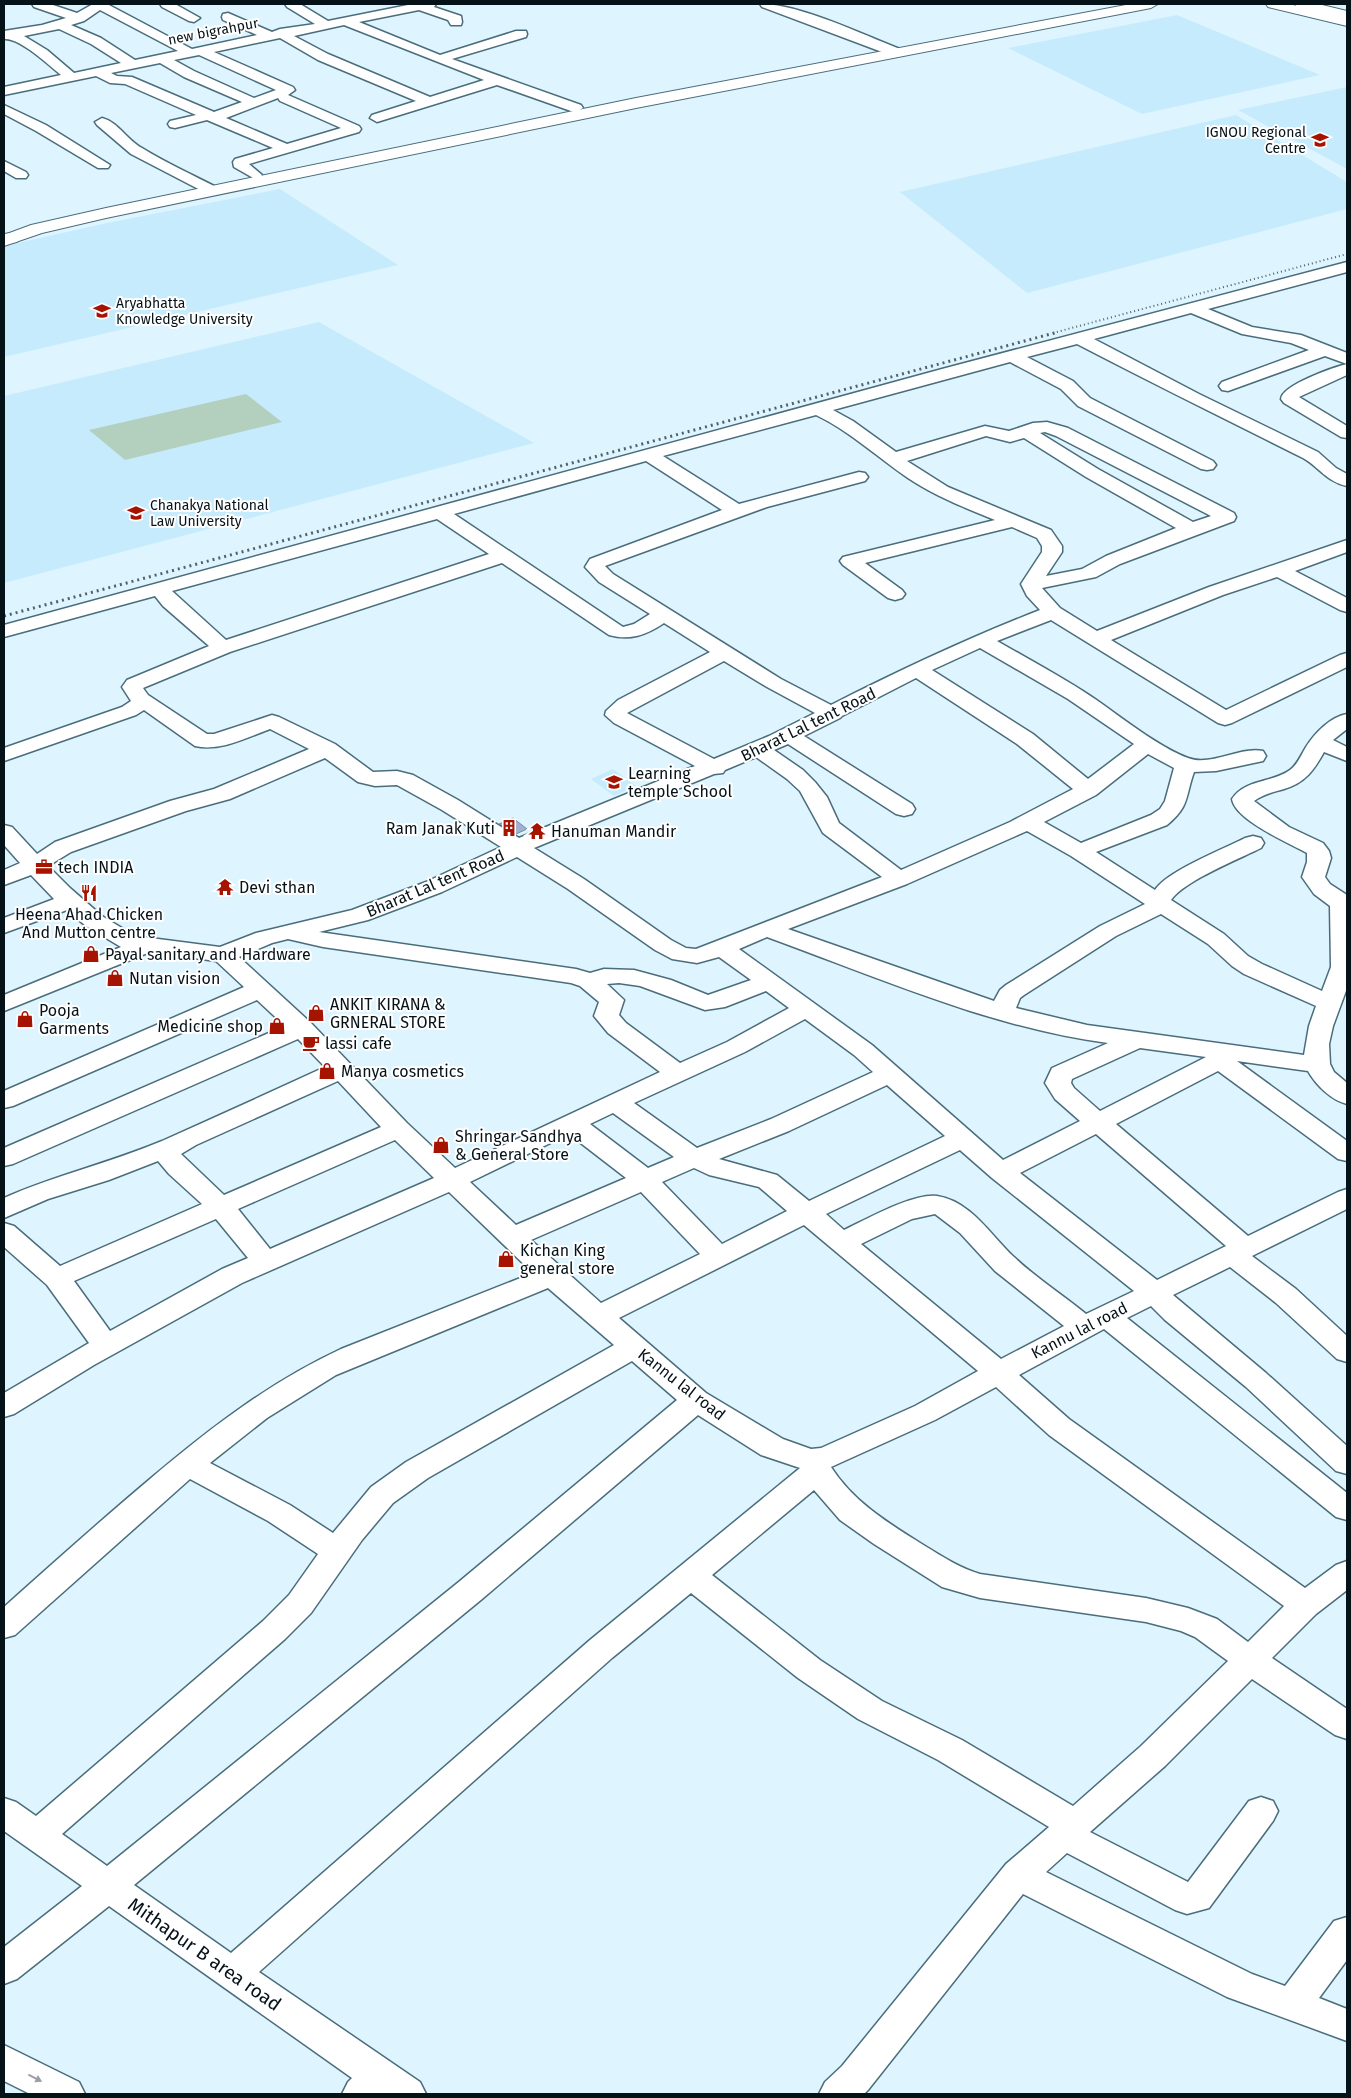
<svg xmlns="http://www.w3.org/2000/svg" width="1351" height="2098" font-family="'Fira Sans',sans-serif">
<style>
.built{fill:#c6ebfc}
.green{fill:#b3d0bf}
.building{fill:#9fb2cf;stroke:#7789a4}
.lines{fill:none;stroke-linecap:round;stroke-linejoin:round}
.minor-casing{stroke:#4a6d7b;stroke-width:3}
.major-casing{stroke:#4a6d7b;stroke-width:2}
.highway-casing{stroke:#4a6d7b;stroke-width:2}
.minor{fill:#fff;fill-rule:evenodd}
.major{fill:#fff;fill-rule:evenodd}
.highway{fill:#fff;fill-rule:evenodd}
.rail-far1{stroke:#516269;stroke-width:2;stroke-dasharray:1 3;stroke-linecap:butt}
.rail{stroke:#516269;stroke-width:3;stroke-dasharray:2 4;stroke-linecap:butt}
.oneway{fill:#9ba0a3}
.labels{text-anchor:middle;stroke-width:4;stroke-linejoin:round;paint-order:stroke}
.far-street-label{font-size:14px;fill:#051218;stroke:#fff}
.far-poi-label{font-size:14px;fill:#051218;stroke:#fff;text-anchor:start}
.street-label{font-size:16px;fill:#051218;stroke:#fff}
.poi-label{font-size:16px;fill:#051218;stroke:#fff;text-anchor:start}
.near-street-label{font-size:19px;fill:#051218;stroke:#fff}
</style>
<rect width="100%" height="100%" fill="#def5ff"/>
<!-- built -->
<path class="built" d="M 1177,15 L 1320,75 L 1142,114 L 1008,48 Z
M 1347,87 L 1347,169 L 1238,110 Z
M 1236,115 L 1347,182 L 1347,209 L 1027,293 L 900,192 Z
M 280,189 L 398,265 L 4,357 L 4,246 L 107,223 Z
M 319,322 L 534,443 L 4,583 L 4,396 Z
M 613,769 L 636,786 L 614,796 L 591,779 Z"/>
<!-- green -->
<path class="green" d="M 246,394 L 282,422 L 125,460 L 89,430 Z"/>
<!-- building -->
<path class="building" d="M 513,818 L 527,829 L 516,834 L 499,824 Z"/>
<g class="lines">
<!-- minor casing -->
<g class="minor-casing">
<path id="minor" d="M 32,4 L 50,4 L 77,13 L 93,4 L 107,4 L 192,49 L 257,35 L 223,20 L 222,17 L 223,14 L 228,13 L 272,32 L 280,29 L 315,24 L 287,7 L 285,4 L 300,4 L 328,21 L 413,4 L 436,4 L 434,7 L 461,16 L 462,22 L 461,25 L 451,25 L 448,20 L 419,10 L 359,22 L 440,55 L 516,31 L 526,31 L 527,34 L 526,37 L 452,59 L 581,105 L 583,108 L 576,112 L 571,111 L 497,85 L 377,122 L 370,118 L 372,115 L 416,101 L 318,60 L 280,38 L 214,52 L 293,87 L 295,90 L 288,95 L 359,126 L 361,129 L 359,132 L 249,164 L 262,175 L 260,178 L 255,179 L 234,167 L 233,162 L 235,159 L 273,148 L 207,120 L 175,128 L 170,127 L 168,124 L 170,121 L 196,115 L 125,84 L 110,83 L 96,76 L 4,95 L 4,87 L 61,75 C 49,65 19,37 4,39 L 4,31 L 42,25 L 66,18 L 34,7 ZM 100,10 L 178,51 L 135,60 L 101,38 L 71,25 L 84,21 ZM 344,25 L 484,80 L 430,97 L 328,54 L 294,36 ZM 59,29 L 91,44 L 121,63 L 74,73 L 47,50 L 24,36 ZM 199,55 L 276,90 L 254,98 L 194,71 L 174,60 ZM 160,63 L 184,77 L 242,102 L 214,112 L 132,77 L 117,76 L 111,73 ZM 278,98 L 280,101 L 341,128 L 287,144 L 226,118 Z
M 160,4 L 175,4 L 200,18 L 194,22 L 189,21 L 162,7 Z
M 760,4 C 800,4 861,34 900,49 L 902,52 L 900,55 L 890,55 L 762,7 Z
M 4,105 L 46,125 L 110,165 L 108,168 L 98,168 L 36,131 L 4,114 Z
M 102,118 C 118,122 127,140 142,148 C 166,163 193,175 218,188 L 220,191 L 218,194 L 208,194 L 131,154 L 97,125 L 95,122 Z
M 4,161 L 26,172 L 28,175 L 26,178 L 16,178 L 4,171 Z
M 1347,262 L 1347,272 L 1208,309 L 1252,327 L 1301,335 L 1347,353 L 1347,375 L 1299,397 L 1347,426 L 1347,438 L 1341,437 L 1284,403 L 1281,399 C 1282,385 1334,367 1347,364 L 1325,356 L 1228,391 L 1222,390 L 1219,386 L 1222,382 L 1309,350 L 1291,343 L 1242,334 L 1191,313 L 1094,339 L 1199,394 L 1318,452 L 1336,468 L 1347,474 L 1347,486 C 1327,482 1319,467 1303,458 C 1227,420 1152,383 1077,344 L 1027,357 L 1073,381 L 1090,398 L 1213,461 L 1216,465 L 1213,469 L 1207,470 L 1201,469 L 1078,406 L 1061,389 L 1010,362 L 833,410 L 853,421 L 896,452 L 985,426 L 1009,431 L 1033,423 L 1047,422 L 1068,428 L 1234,513 L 1236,517 L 1234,521 L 1120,564 L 1096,577 L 1042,588 L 1060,608 L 1097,631 L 1209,587 L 1347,540 L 1347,552 L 1295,571 L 1347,598 L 1347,612 L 1340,610 L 1277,577 L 1223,595 L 1111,640 L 1226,710 L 1340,655 L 1347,653 L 1347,667 L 1232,723 L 1225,725 L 1218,723 L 1051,620 L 997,641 C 1030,660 1064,678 1095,699 C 1121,717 1160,748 1188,758 C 1210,767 1241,746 1263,751 L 1266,756 L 1263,761 L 1216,771 L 1194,772 C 1185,797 1190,806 1167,825 L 1096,852 L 1155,890 C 1167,871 1224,849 1245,838 L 1253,836 L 1261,838 L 1264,843 L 1261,848 C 1239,859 1184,881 1171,900 L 1224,934 L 1248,956 L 1262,964 L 1322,991 L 1331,967 L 1330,906 L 1314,894 L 1302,877 L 1307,862 L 1307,853 C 1289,843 1235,820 1232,799 C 1245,779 1272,783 1290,770 C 1298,764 1301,755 1306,747 C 1315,733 1330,717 1347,714 L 1347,729 L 1333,740 L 1347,747 L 1347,761 L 1324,752 C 1314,770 1305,783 1284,789 C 1274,792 1263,794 1254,801 L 1289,827 L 1323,843 L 1329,851 L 1331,858 L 1325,877 L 1330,884 L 1347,895 L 1347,988 L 1333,1026 L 1329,1044 L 1330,1064 L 1334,1072 L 1347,1083 L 1347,1104 C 1331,1100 1316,1085 1308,1071 L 1237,1061 L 1347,1141 L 1347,1161 L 1338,1159 L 1218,1071 L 1116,1124 L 1248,1236 L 1338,1192 L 1347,1189 L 1347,1209 L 1252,1256 L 1296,1289 L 1347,1336 L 1347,1362 L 1337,1359 L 1276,1303 L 1230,1267 L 1173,1295 L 1266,1373 L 1347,1446 L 1347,1474 L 1336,1471 L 1246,1387 L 1165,1320 L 1151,1306 L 1127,1318 L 1347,1493 L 1347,1520 L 1336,1517 L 1104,1329 L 1019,1375 L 1069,1419 L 1305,1588 L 1336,1565 L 1347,1561 L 1347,1590 L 1316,1614 L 1272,1658 L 1347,1709 L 1347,1739 L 1335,1735 L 1252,1679 L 1165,1766 L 1090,1832 L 1188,1882 L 1249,1801 L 1261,1797 L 1273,1801 L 1278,1811 L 1273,1821 L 1209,1908 L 1187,1914 L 1175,1910 L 1067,1853 L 1046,1872 L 1252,1974 L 1285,1986 L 1334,1921 L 1347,1917 L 1347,1960 L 1319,1998 L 1347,2009 L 1347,2041 L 1227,1997 L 1023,1894 L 868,2090 L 864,2094 L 819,2094 L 825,2082 L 842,2066 L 1006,1864 L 1049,1827 L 938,1760 L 858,1719 L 798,1678 L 691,1593 L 612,1658 L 259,1972 L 420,2082 L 426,2094 L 342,2094 L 348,2082 L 352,2078 L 109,1906 L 17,1979 L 4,1984 L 4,1947 L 82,1886 L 4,1831 L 4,1798 L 16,1802 L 36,1816 L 263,1621 L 289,1595 L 318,1554 L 268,1521 L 190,1479 L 15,1635 L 4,1638 L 4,1607 C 52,1564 100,1521 150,1479 C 209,1429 270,1382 341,1349 L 533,1273 L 449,1192 L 242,1283 L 94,1365 L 14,1414 L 4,1417 L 4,1393 L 89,1343 L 47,1285 L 4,1247 L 4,1223 L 14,1226 L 60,1266 L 202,1204 L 169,1174 L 158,1161 L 109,1180 L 48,1199 L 4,1218 L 4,1198 C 55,1175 110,1163 162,1141 C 216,1117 271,1092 325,1067 L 298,1039 L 13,1164 L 4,1166 L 4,1148 L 285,1026 L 257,1000 L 13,1106 L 4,1108 L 4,1091 L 244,987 L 216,961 L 150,952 L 4,1011 L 4,995 L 121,947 L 86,926 L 67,910 L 4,933 L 4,918 L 54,899 L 31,875 L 4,885 L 4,870 L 20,863 L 4,845 L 4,825 L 12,827 L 37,854 L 55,842 L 170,801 L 214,789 L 309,749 L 270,729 C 248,737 220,752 195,746 L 144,710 L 136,715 L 4,761 L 4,748 L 122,707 L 131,701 L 122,687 L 127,680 L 209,646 L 163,606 L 155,596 L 4,637 L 4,625 L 942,369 ZM 816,415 C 850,431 877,457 908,478 C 935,496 965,508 995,520 L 843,557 L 840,561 L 843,565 L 888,598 L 895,600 L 902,598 L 905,594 L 902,590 L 865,563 L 1012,527 L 1037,538 L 1042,546 L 1042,552 L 1021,584 L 1027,596 L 1040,610 C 968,638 900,670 831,705 L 781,679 L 613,574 L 605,566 L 767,507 L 865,481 L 868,477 L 865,473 L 859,472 L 739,504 L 663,456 ZM 1045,432 L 1056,436 L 1211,516 L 1193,522 L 1098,469 L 1040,433 ZM 986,436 L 1010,442 L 1024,438 L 1086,477 L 1176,528 L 1106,556 L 1082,569 L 1046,576 L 1062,552 L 1062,546 L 1051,530 L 948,487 L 907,461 ZM 646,461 L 722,510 L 590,559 L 585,567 L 599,582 L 650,614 L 634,624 L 623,627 L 454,514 ZM 437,519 L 489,554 L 226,640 L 172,591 ZM 502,563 L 609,635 C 630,641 646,635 664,623 L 710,652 L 618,700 L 606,711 L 605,715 L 614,723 L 695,766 L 519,838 L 458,800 L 413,775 L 397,771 L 373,772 L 335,744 L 279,717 L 272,715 L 214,734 L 207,734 L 148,695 L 143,688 L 230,652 ZM 980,648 L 1068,699 L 1134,744 L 1088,779 L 1033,734 L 932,670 ZM 724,661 L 767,687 L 815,713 L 769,736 L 714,759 L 627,713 ZM 916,678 L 1017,744 L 1073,789 L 1010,822 L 901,870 L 839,823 L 827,797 L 815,782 L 803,770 L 774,750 L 788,744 L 896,814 L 904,816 L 912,814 L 915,809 L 912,804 L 804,736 L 840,718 L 842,716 ZM 1148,754 L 1174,768 L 1165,801 L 1160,809 L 1151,815 L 1081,843 L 1044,822 L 1096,795 ZM 756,757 L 787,779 L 800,791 L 823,833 L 882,877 L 696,949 L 686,948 L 671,940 L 584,879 L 534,848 L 714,774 L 723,773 L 725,770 ZM 325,758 L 358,782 L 375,786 L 397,785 L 442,810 L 501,847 L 426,882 L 352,910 L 256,933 L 220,947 L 135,936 L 102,916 L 70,888 L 48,866 L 71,852 L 186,811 L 230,799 ZM 1027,831 L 1071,856 L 1145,904 L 1100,926 L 1006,985 L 1000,990 L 994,1001 L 788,929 L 907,884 ZM 517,857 L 568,889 L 655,950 L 672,959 L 697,963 L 719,957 L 751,980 L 708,995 L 671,980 L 634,970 L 604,969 L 590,973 L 576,969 L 319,932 L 368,920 L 442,892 ZM 1161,914 L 1208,944 L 1232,966 L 1244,974 L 1316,1006 L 1309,1026 L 1304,1055 L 1087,1025 L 1016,1008 L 1020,998 L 1024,995 L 1116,936 ZM 767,937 C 877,977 992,1028 1108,1043 L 1052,1068 L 1045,1083 L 1055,1099 L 1080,1121 L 1003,1160 L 872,1045 L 739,949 ZM 288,939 L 323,947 L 571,983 L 580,986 L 599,1002 L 594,1016 L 608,1033 L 660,1072 L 455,1168 L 407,1123 L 311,1023 L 239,957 L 272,943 ZM 619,983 L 640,986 L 705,1010 L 725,1007 L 766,991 L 789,1008 L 727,1042 L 680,1063 L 626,1023 L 619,1015 L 624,1000 L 607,984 ZM 805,1019 L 854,1055 L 873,1072 L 771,1119 L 697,1148 L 634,1103 L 745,1052 ZM 1140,1048 L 1206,1057 L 1100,1111 L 1074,1088 L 1071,1083 L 1072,1079 ZM 338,1081 L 381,1127 L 224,1195 L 181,1154 L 196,1145 ZM 887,1085 L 945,1136 L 809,1201 L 777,1175 L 719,1159 L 789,1131 ZM 613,1113 L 674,1157 L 648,1168 L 590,1124 ZM 569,1134 L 626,1178 L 516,1225 L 470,1182 ZM 1096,1134 L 1226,1246 L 1157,1280 L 1020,1173 ZM 395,1140 L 434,1178 L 270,1249 L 238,1209 ZM 960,1150 L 992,1178 L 1134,1291 L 1086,1314 C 1063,1295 1036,1278 1014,1257 C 991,1236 971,1201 937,1196 C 913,1193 867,1219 844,1230 L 826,1214 ZM 694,1168 L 709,1175 L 759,1187 L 787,1211 L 722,1244 L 662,1182 ZM 641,1192 L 700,1254 L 601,1303 L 531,1240 ZM 935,1214 L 960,1233 L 995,1271 L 1064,1326 L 1001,1359 L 861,1244 L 912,1219 ZM 216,1219 L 248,1258 L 222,1269 L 110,1331 L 74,1281 ZM 804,1225 L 978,1371 L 915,1406 L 821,1448 L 811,1449 L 783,1439 L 706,1393 L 619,1318 ZM 548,1288 L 614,1345 L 406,1462 L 371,1487 L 333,1533 L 290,1505 L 210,1463 L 267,1418 L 336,1375 ZM 632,1361 L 677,1400 L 460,1581 L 107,1866 L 62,1834 L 285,1639 L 311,1613 L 362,1540 L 393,1503 L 428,1478 ZM 996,1387 L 1049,1435 L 1284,1606 L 1248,1642 L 1217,1619 L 1188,1608 L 1146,1598 L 980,1574 C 960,1568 943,1557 925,1546 C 890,1524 854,1503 831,1467 L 935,1420 ZM 698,1415 L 761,1455 L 800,1468 L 590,1640 L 231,1953 L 134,1885 L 482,1599 ZM 814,1490 L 840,1520 L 874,1544 L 942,1587 L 980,1598 L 1146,1622 L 1181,1631 L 1195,1637 L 1228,1661 L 1141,1746 L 1073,1806 L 962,1740 L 882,1701 L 820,1660 L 712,1575 Z
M 4,2045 L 79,2082 L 85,2094 L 30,2094 L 4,2081 Z"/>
</g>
<!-- major casing -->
<g class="major-casing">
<path id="major" d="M 1131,4 L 1158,4 L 1151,8 L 636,108 L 106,218 L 42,233 L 4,246 L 4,235 L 31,225 L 106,208 L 636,98 Z
M 1266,4 L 1289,4 L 1347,18 L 1347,26 L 1268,7 Z"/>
</g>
<!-- highway casing -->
<g class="highway-casing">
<path id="highway" d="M 1295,4 L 1318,4 L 1347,11 L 1347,19 L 1297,7 Z
M 11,233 L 17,234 L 19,238 L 17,242 L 4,244 L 4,234 Z"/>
</g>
<!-- minor -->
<use href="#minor" class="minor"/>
<!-- major -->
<use href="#major" class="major"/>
<!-- highway -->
<use href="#highway" class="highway"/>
<!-- rail-far1 -->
<path class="rail-far1" d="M 1053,333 L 1347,254"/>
<!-- rail -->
<path class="rail" d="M 4,616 L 1058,332"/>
</g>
<!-- one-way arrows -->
<defs><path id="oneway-solid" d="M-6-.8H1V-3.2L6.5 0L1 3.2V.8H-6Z" transform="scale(1.25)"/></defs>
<use class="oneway" href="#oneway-solid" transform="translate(35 2078) rotate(27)"/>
<!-- icons -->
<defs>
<g id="university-bare" transform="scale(1.35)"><path d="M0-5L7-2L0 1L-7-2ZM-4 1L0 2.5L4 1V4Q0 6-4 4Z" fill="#a61301" stroke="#fff" stroke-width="2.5" paint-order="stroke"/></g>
<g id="school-bare" transform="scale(1.35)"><path d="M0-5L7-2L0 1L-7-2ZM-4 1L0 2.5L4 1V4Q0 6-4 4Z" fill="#a61301" stroke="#fff" stroke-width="2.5" paint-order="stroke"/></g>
<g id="building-bare" transform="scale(1.35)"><path d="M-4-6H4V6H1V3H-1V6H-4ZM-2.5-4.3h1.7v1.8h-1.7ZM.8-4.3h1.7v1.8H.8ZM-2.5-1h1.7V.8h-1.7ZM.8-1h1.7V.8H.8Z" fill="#a61301" stroke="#fff" stroke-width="2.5" paint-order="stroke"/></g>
<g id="temple-bare" transform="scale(1.35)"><path d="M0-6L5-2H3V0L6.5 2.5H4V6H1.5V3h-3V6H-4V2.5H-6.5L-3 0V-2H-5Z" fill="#a61301" stroke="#fff" stroke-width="2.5" paint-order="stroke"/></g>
<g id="office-bare" transform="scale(1.35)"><path d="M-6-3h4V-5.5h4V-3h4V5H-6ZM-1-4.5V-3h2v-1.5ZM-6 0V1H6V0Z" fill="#a61301" stroke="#fff" stroke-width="2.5" paint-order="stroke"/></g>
<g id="restaurant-bare" transform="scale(1.35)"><path d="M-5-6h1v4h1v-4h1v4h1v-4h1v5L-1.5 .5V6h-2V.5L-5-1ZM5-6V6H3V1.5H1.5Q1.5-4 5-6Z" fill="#a61301" stroke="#fff" stroke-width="2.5" paint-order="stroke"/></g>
<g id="shop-bare" transform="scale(1.35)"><path d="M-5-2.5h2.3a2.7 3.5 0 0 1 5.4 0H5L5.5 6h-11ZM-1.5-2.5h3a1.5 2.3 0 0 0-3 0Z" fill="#a61301" stroke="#fff" stroke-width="2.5" paint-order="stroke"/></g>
<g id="cafe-bare" transform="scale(1.35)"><path d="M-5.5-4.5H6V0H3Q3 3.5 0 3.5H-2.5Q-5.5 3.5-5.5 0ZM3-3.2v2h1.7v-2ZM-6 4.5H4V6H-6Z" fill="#a61301" stroke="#fff" stroke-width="2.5" paint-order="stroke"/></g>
</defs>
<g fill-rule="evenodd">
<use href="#university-bare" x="1320" y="140"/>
<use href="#university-bare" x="102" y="311"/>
<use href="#university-bare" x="136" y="513"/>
<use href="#school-bare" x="614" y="782"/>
<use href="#building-bare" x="509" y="828"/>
<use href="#temple-bare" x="537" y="831"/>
<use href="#office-bare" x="44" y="867"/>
<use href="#temple-bare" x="225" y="887"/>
<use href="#restaurant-bare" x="89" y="893"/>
<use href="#shop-bare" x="91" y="954"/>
<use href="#shop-bare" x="115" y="978"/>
<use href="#shop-bare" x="316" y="1013"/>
<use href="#shop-bare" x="25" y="1019"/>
<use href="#shop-bare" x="277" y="1026"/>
<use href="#cafe-bare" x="311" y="1043"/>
<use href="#shop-bare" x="327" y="1071"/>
<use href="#shop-bare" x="441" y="1145"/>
<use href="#shop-bare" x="506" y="1259"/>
</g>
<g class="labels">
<!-- far-street labels -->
<g class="far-street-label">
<text transform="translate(213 31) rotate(-11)" y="5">new bigrahpur</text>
</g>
<!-- far-poi labels -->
<g class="far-poi-label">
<text x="1306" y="137" text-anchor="end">IGNOU Regional<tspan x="1306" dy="16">Centre</tspan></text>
<text x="116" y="308">Aryabhatta<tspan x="116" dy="16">Knowledge University</tspan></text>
<text x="150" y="510">Chanakya National<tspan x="150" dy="16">Law University</tspan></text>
</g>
<!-- street labels -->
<g class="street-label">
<text transform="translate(808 724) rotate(-26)" y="6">Bharat Lal tent Road</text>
<text transform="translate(435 883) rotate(-23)" y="6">Bharat Lal tent Road</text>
<text transform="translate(1079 1330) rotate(-27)" y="6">Kannu lal road</text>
<text transform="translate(682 1384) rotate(38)" y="6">Kannu lal road</text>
</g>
<!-- poi labels -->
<g class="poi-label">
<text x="628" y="779">Learning<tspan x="628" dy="18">temple School</tspan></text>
<text x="495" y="834" text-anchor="end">Ram Janak Kuti</text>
<text x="551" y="837">Hanuman Mandir</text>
<text x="58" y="873">tech INDIA</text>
<text x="239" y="893">Devi sthan</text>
<text x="89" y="920" text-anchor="middle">Heena Ahad Chicken<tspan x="89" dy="18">And Mutton centre</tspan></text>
<text x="105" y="960">Payal sanitary and Hardware</text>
<text x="129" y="984">Nutan vision</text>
<text x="330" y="1010">ANKIT KIRANA &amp;<tspan x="330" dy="18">GRNERAL STORE</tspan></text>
<text x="39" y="1016">Pooja<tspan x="39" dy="18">Garments</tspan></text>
<text x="263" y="1032" text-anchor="end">Medicine shop</text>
<text x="325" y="1049">lassi cafe</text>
<text x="341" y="1077">Manya cosmetics</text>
<text x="455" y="1142">Shringar Sandhya<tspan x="455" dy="18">&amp; General Store</tspan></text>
<text x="520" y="1256">Kichan King<tspan x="520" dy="18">general store</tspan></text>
</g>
<!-- near-street labels -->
<g class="near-street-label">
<text transform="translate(205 1954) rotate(35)" y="7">Mithapur B area road</text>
</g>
</g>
<!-- border -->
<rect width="1351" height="2098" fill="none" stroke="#051218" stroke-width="10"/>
</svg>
